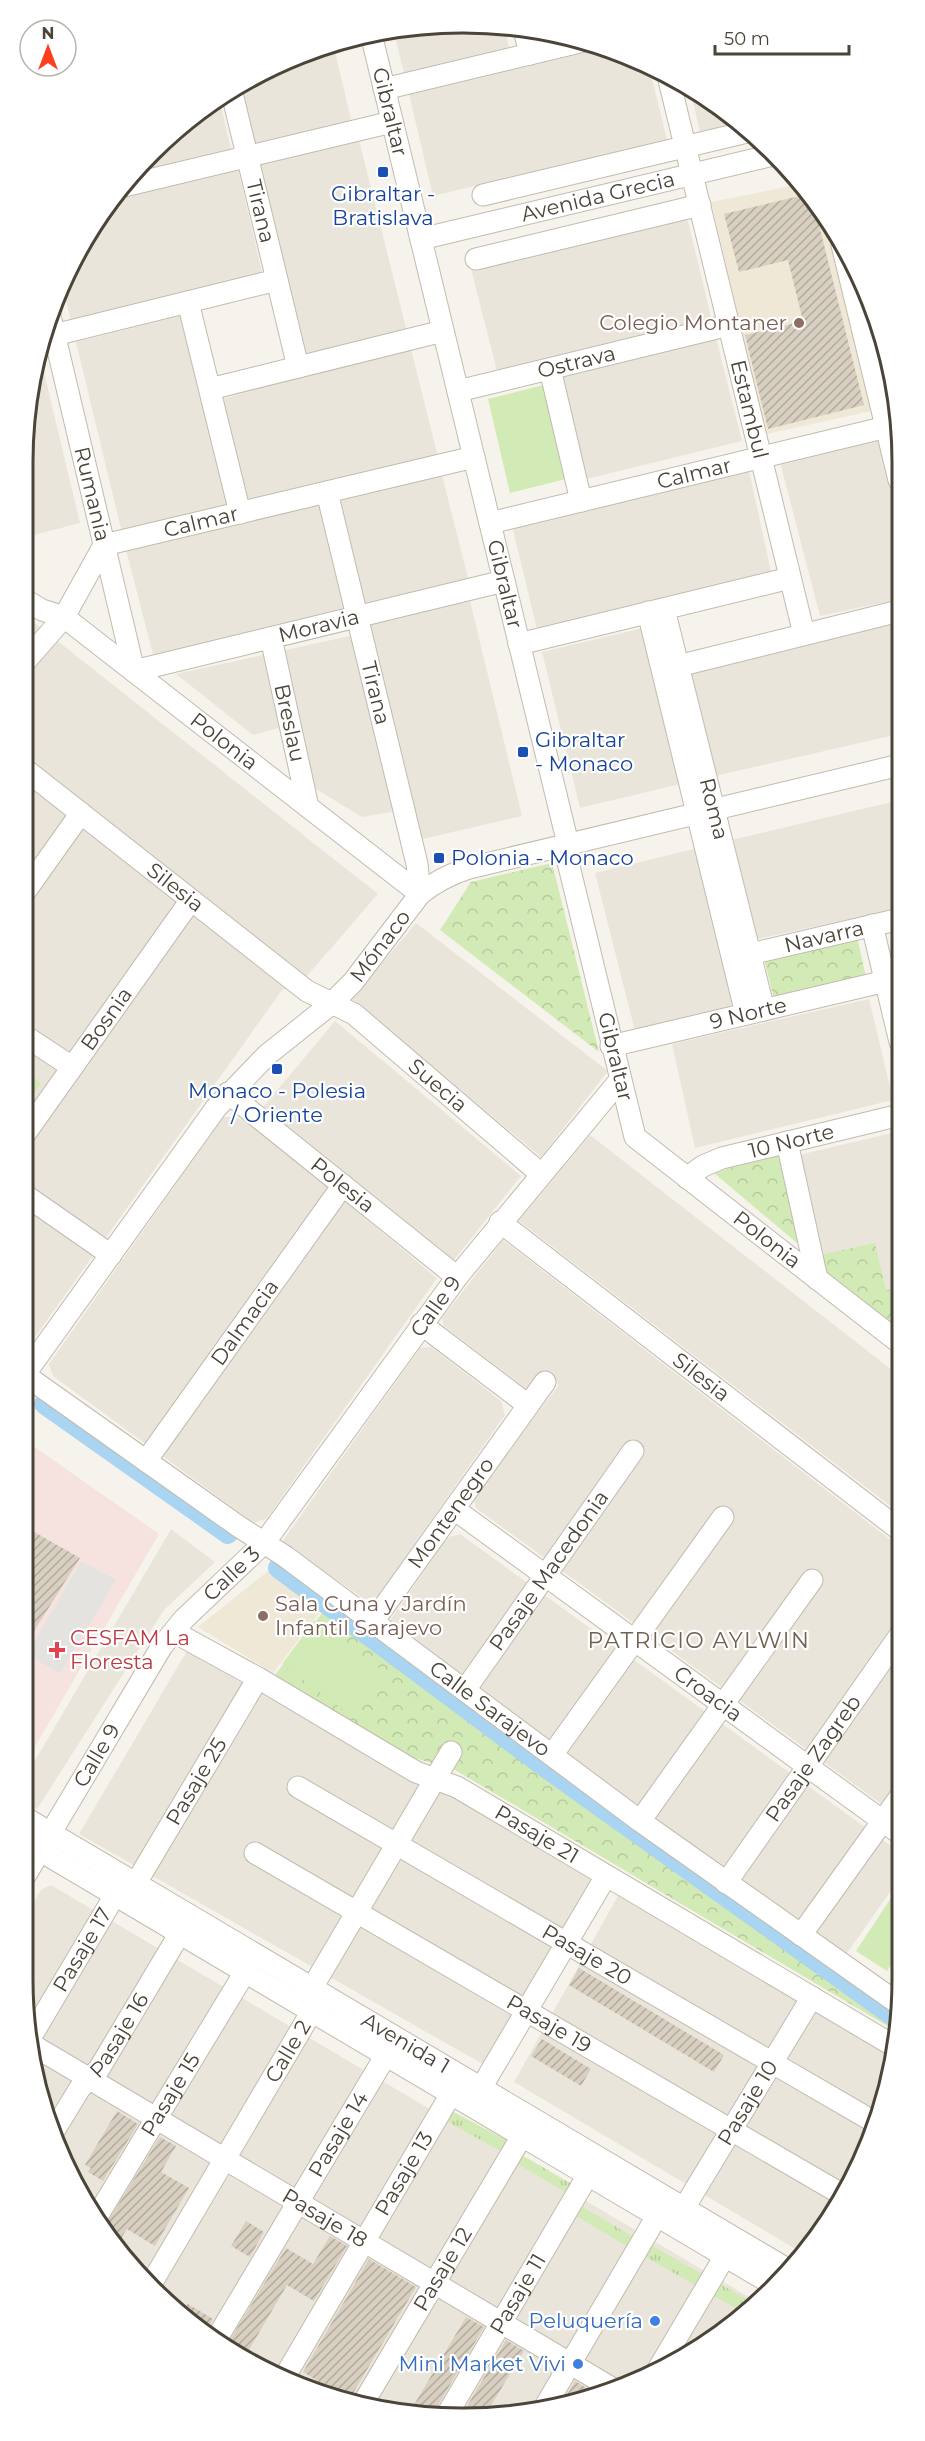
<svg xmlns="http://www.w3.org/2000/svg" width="925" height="2441" font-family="Montserrat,sans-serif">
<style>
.residential{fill:#eae5da}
.education{fill:#efe8d6}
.medical{fill:#f6e3e0}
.grass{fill:url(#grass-tufts)}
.park{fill:url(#park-crowns)}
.pitch{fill:#d2eab5}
.parking{fill:#e5e3e0}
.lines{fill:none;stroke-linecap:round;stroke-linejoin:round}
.canal{stroke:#a9d4f2;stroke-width:20}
.building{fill:url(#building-hatch)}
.minor-casing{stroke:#c2bbae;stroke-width:23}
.minor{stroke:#fff;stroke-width:21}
.transit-dot{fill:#1a4fb4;stroke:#fff;stroke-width:2}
.education-dot{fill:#8d6e63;stroke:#fff;stroke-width:2}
.health-dot{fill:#e0444e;stroke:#fff;stroke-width:2}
.shop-dot{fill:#3f7fe0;stroke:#fff;stroke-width:2}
.labels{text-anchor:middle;stroke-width:4.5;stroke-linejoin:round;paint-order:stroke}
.street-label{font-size:21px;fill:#4b4439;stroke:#fff}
.transit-label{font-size:21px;fill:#164399;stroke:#fff}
.education-label{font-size:21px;fill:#785e54;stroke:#fff;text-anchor:end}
.health-label{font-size:21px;fill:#be3a42;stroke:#fff;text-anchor:start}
.shop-label{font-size:21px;fill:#366cbe;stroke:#fff;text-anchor:end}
.neighbourhood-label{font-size:22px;letter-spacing:1.5px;fill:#6e6250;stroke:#fff}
.rim{fill:none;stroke:#4b4439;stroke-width:3}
</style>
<defs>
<pattern id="grass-tufts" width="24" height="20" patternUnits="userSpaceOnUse" patternTransform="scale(1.5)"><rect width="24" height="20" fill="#d2eab5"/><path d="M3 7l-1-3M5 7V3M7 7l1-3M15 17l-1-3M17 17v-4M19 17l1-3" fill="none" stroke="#b6ca9c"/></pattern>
<pattern id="park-crowns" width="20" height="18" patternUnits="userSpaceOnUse" patternTransform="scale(1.5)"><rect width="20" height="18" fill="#d2eab5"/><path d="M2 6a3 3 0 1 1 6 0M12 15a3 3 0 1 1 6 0" fill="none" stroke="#b6ca9c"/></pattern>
<pattern id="building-hatch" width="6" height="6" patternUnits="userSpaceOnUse" patternTransform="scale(1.5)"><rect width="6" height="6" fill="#d8cfc1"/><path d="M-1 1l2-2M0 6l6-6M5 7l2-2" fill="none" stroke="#b1aa9e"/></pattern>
</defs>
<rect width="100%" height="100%" fill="#f6f3ec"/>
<!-- residential -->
<path class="residential" d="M 492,23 L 504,25 L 509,48 L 404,73 L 393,29 L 405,26 Z
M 333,43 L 352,124 L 249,149 L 234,87 L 243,81 L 321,46 Z
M 601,49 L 650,71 L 667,140 L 433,196 L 409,94 Z
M 690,89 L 707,96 L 737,123 L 700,132 Z
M 219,98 L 232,153 L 130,177 L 173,131 Z
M 359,140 L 407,332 L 300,360 L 253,166 Z
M 238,169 L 264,281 L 72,325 L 62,284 L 68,268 L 110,200 Z
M 687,217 L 712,321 L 497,371 L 471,269 Z
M 180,316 L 228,504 L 122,533 L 76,342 Z
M 716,338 L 742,441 L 582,480 L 558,378 Z
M 38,347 L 80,523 L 23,538 L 23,462 Z
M 411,349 L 438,457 L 246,501 L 222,399 Z
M 885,436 L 899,494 L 899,599 L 820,616 L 780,462 Z
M 749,470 L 771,572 L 537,629 L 512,526 Z
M 442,475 L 469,582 L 364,607 L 338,499 Z
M 320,504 L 346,613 L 154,658 L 126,550 Z
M 470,601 L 522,816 L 418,840 L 368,626 Z
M 22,613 L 378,894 L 306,977 L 282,990 L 23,1354 Z
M 899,622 L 899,734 L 715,776 L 690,674 Z
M 643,628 L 680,784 L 580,808 L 542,652 Z
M 354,635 L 397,811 L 362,817 L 311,786 L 293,724 L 253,735 L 176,674 Z
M 900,800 L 900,908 L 757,939 L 732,840 Z
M 698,848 L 736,1009 L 635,1031 L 595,873 Z
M 416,923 L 608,1071 L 541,1157 L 352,999 Z
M 869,999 L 893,1100 L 695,1148 L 672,1044 Z
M 335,1021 L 521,1176 L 453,1261 L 263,1107 Z
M 223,1117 L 236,1117 L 250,1123 L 437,1278 L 267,1518 L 254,1523 L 53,1376 L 49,1364 Z
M 900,1131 L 901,1293 L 883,1298 L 821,1264 L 795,1156 Z
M 590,1135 L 901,1377 L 901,1514 L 519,1221 Z
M 503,1240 L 901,1548 L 902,1819 L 476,1508 L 473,1497 L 559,1385 L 543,1373 L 529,1391 L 444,1326 L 442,1318 Z
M 431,1347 L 501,1401 L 505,1415 L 378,1596 L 364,1599 L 282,1542 L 420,1348 Z
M 171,1529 L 215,1562 L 164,1610 L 37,1809 L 23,1801 L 23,1781 Z
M 460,1534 L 902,1854 L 902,1875 L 845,1956 L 387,1625 L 447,1538 Z
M 187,1651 L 418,1785 L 453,1796 L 596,1881 L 486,2066 L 79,1834 Z
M 51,1885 L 389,2085 L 754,2300 L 707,2345 L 631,2385 L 549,2410 L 405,2415 L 321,2395 L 243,2360 L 131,2268 L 81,2198 L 46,2120 L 23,1978 L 22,1922 L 41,1890 Z
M 619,1894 L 893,2054 L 887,2093 L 857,2173 L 812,2246 L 804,2254 L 514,2082 Z"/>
<!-- education -->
<path class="education" d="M 801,184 L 837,237 L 880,409 L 767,434 L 711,202 Z
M 273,1567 L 324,1606 L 273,1673 L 198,1627 Z"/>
<!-- medical -->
<path class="medical" d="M 23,1439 L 159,1534 L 23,1767 Z"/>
<!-- grass -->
<path class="grass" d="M 452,2111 L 510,2142 L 504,2153 L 446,2121 Z
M 520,2154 L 577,2187 L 572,2196 L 514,2162 Z
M 576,2203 L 635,2238 L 628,2247 L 571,2213 Z
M 642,2240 L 752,2302 L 742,2312 L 637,2252 Z"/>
<!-- park -->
<path class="park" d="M 552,863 L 599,1052 L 440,930 L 471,882 Z
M 857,937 L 866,977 L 774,999 L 764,959 Z
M 779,1153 L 810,1254 L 714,1173 Z
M 875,1243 L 886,1290 L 901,1287 L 901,1331 L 824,1271 L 820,1255 Z
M 329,1604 L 898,2012 L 896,2031 L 455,1770 L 411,1757 L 275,1675 Z
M 902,1964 L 900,1994 L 888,1986 Z"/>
<!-- pitch -->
<path class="pitch" d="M 544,385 L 566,479 L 510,493 L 488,399 Z
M 23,1069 L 41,1083 L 23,1109 Z
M 315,1620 L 383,1671 L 350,1715 L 282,1664 Z
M 893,1895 L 902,1902 L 902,1949 L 887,1971 L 856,1951 Z"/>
<!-- parking -->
<path class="parking" d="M 81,1561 L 116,1580 L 60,1674 L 27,1654 Z"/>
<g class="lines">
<!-- canal -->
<path class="canal" d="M 44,1404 L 228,1534
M 278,1568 L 550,1771 L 897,2019"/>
</g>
<!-- building -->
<path class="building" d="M 808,194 L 813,201 L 864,405 L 768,429 L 745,335 L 803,321 L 788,260 L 739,272 L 724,214 Z
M 22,1525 L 80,1558 L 24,1647 L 22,1625 L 28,1616 L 22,1612 Z
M 579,1968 L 724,2055 L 714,2072 L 569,1985 Z
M 542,2039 L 591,2069 L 581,2086 L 531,2056 Z
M 117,2111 L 138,2124 L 103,2181 L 88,2172 L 91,2168 L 85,2165 Z
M 160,2137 L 176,2146 L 161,2172 L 189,2188 L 155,2246 L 127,2229 L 116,2246 L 103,2229 Z
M 246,2221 L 264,2232 L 250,2257 L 231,2246 Z
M 330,2236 L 347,2246 L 314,2301 L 287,2285 L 243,2360 L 226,2346 L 286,2248 L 313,2264 Z
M 369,2259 L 416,2287 L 349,2400 L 303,2372 Z
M 188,2304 L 213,2319 L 207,2330 L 183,2311 Z
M 466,2317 L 484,2327 L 437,2407 L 435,2414 L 408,2415 Z
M 506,2340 L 524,2351 L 487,2412 L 463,2413 Z
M 575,2381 L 598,2395 L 560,2407 Z"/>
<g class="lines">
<!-- minor casing -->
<g class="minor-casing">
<g id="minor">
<path d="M 524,29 L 530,54"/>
<path id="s1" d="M 371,34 L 568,844 L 567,858 L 635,1137 L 901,1344"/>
<path id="s2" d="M 669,80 L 804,634"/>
<path id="s3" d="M 231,89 L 298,367"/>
<path d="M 384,89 L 584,41"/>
<path d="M 120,187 L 392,122"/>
<path d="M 483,195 L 747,132"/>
<path id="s4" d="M 421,239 L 773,155"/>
<path d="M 842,245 L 899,480"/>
<path d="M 476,259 L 700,205"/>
<path d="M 188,302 L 240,513"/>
<path id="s5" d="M 50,316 L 134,671 L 504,581"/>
<path d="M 42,338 L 277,280"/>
<path d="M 550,369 L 581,501"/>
<path d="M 210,389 L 443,331"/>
<path id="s6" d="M 458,391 L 729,325"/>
<path id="s7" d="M 327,492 L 417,864 L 420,894"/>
<path id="s8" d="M 490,523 L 899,424"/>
<path id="s9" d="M 22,598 L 42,610 L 64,617 L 420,894"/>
<path id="s10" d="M 664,609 L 764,1010"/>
<path d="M 648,612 L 746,1014"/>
<path id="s11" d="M 271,638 L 308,807"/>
<path d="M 519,644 L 790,578"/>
<path id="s12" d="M 22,665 L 64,617 L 104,545 L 474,457"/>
<path d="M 678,666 L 899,611"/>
<path id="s13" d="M 22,767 L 307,991 L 354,1014 L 541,1174"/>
<path d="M 22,896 L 81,813"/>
<path d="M 872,925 L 900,1042"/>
<path id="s14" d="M 750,954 L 900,919"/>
<path d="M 22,1034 L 72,1067"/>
<path id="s15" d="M 611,1046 L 886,981"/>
<path id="s16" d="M 228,1093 L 457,1277"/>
<path id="s17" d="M 22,1138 L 191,900"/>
<path d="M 787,1142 L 817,1279"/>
<path id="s18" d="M 687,1178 L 703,1166 L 722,1158 L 900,1115"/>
<path d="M 22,1193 L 111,1255"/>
<path id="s19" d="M 500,1222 L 901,1531"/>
<path d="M 421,1324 L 528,1405"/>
<path id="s20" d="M 22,1373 L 238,1526 L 286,1557 L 640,1821 L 899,2004"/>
<path id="s21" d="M 22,1378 L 216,1108 L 267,1055 L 331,1004 L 353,982 L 420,894 C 435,882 450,874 469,868 L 900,765"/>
<path id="s22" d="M 146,1461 L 343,1185"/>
<path id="s23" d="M 454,1509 L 902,1835"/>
<path id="s24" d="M 373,1622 L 545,1382"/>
<path id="s25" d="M 174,1632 L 258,1678 L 416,1772 L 457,1787 L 894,2046"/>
<path id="s26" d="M 465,1690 L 633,1451"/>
<path d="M 552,1755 L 723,1517"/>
<path id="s27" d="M 298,1787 L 876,2123"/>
<path id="s28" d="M 22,1816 L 787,2269"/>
<path d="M 640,1821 L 812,1580"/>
<path d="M 22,1840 L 772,2284"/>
<path id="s29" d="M 255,1853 L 843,2195"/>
<path id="s30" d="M 22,1881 L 162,1646 L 184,1619 L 264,1543 L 457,1277 L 620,1080"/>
<path id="s31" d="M 136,1883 L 258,1678"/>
<path id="s32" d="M 726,1883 L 900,1635"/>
<path d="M 801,1935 L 902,1794"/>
<path id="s33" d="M 32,2035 L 115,1895"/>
<path id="s34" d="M 34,2046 L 615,2390"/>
<path d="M 481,2088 L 606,1876"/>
<path id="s35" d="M 52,2134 L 80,2088 L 99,2069 L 180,1933"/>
<path id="s36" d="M 684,2208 L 812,1997"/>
<path id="s37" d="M 96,2218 L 245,1972"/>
<path id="s38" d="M 151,2284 L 312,2011 L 312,1988 L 451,1752"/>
<path id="s39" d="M 217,2338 L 386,2055"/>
<path d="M 657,2371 L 725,2256"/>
<path id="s40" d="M 284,2378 L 451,2094"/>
<path id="s41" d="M 362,2405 L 522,2136"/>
<path d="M 543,2410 L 657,2216"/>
<path id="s42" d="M 448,2413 L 588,2175"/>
</g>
</g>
<!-- minor -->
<use href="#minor" class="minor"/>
</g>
<!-- markers -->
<g class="transit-dot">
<rect x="377" y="166" width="12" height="12" rx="3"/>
<rect x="517" y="746" width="12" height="12" rx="3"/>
<rect x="433" y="852" width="12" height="12" rx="3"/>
<rect x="271" y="1063" width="12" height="12" rx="3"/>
</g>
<g class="education-dot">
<circle cx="799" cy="323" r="6"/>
<circle cx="263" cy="1616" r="6"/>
</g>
<path class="health-dot" d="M54 1641h6v6h6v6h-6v6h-6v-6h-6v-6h6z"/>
<g class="shop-dot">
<circle cx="655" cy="2321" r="6"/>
<circle cx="578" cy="2364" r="6"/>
</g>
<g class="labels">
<!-- street labels -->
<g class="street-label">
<text dy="7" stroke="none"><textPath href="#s1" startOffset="80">Gibraltar</textPath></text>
<text dy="7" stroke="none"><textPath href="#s4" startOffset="182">Avenida Grecia</textPath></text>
<text dy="7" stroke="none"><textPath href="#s3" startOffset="126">Tirana</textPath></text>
<text dy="7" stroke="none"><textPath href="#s6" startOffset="122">Ostrava</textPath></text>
<text dy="7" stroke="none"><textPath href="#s2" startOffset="339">Estambul</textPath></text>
<text dy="7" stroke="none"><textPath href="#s8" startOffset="210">Calmar</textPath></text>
<text dy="7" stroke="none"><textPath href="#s5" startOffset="183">Rumania</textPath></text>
<text dy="7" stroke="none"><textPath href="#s12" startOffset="246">Calmar</textPath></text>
<text dy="7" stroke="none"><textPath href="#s1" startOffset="566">Gibraltar</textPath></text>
<text dy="7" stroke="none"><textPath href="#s5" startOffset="555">Moravia</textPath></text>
<text dy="7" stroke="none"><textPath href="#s7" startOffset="207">Tirana</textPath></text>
<text dy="7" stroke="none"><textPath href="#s11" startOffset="87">Breslau</textPath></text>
<text dy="7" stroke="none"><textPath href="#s9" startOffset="249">Polonia</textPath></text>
<text dy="7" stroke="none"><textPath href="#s10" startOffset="206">Roma</textPath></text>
<text dy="7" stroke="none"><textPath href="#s13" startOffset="195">Silesia</textPath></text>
<text dy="7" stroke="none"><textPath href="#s14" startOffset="76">Navarra</textPath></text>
<text dy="7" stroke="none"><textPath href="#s21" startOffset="564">Mónaco</textPath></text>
<text dy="7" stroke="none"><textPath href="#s15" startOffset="141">9 Norte</textPath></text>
<text dy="7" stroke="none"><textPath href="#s17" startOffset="146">Bosnia</textPath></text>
<text dy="7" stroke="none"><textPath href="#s1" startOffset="1052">Gibraltar</textPath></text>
<text dy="7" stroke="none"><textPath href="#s13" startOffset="525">Suecia</textPath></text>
<text dy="7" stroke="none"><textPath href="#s18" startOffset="112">10 Norte</textPath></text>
<text dy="7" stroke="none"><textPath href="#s16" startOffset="147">Polesia</textPath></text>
<text dy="7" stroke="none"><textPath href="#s1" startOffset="1302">Polonia</textPath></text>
<text dy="7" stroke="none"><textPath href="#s30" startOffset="711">Calle 9</textPath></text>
<text dy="7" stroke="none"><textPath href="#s22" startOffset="170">Dalmacia</textPath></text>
<text dy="7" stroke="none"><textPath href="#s19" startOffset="254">Silesia</textPath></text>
<text dy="7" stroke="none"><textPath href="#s24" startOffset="134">Montenegro</textPath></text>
<text dy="7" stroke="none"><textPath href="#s26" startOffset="146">Pasaje Macedonia</textPath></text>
<text dy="7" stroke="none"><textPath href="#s30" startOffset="374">Calle 3</textPath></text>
<text dy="7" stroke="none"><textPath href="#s23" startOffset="314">Croacia</textPath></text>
<text dy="7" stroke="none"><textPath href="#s20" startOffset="576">Calle Sarajevo</textPath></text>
<text dy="7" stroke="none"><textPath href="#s30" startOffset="146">Calle 9</textPath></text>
<text dy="7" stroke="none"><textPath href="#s32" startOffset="152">Pasaje Zagreb</textPath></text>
<text dy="7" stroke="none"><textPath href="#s31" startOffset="118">Pasaje 25</textPath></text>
<text dy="7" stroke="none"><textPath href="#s25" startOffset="416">Pasaje 21</textPath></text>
<text dy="7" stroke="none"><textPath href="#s33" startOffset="99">Pasaje 17</textPath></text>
<text dy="7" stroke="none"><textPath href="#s27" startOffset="334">Pasaje 20</textPath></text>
<text dy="7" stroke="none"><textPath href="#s29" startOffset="340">Pasaje 19</textPath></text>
<text dy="7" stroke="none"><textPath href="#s35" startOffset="120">Pasaje 16</textPath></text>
<text dy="7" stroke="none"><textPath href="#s28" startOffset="446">Avenida 1</textPath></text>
<text dy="7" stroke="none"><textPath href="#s38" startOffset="270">Calle 2</textPath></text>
<text dy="7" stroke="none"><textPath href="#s37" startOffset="144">Pasaje 15</textPath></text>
<text dy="7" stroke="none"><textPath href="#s36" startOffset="123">Pasaje 10</textPath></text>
<text dy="7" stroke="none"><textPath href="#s39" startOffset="237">Pasaje 14</textPath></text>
<text dy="7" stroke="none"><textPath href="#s40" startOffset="237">Pasaje 13</textPath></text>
<text dy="7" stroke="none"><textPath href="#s34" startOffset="338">Pasaje 18</textPath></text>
<text dy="7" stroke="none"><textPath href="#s41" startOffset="158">Pasaje 12</textPath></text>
<text dy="7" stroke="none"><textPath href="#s42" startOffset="138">Pasaje 11</textPath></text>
</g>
<!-- transit labels -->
<g class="transit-label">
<text x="383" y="201">Gibraltar -<tspan x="383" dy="24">Bratislava</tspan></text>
<text x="535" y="747" text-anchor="start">Gibraltar<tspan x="535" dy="24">- Monaco</tspan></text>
<text x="451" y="865" text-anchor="start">Polonia - Monaco</text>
<text x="277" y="1098">Monaco - Polesia<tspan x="277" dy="24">/ Oriente</tspan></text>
</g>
<!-- education labels -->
<g class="education-label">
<text x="787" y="330">Colegio Montaner</text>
<text x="275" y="1611" text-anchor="start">Sala Cuna y Jardín<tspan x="275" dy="24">Infantil Sarajevo</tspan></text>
</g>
<!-- health labels -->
<g class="health-label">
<text x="70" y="1645">CESFAM La<tspan x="70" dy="24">Floresta</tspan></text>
</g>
<!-- shop labels -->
<g class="shop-label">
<text x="643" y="2328">Peluquería</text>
<text x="566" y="2371">Mini Market Vivi</text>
</g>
<!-- neighbourhood labels -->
<g class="neighbourhood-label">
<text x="699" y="1648">PATRICIO AYLWIN</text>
</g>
</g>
<!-- crop -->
<path d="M0 0H925V2441H0ZM462 33H463A429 429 0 0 1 892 462V1979A429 429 0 0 1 463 2408H462A429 429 0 0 1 33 1979V462A429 429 0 0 1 462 33Z" fill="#fff" fill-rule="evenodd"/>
<path class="rim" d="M462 33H463A429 429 0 0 1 892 462V1979A429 429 0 0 1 463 2408H462A429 429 0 0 1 33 1979V462A429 429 0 0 1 462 33Z"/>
<!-- north arrow -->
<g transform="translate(48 48)"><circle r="28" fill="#ffffff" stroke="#b7b4b0" stroke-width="1.5"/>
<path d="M0-4.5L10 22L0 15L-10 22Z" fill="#fc3f1d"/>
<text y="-9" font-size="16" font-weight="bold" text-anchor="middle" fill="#4b4439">N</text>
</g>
<!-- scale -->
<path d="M715 45v9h134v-9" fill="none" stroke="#4b4439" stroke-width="3"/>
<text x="724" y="45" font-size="18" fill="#4b4439" stroke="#ffffff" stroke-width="4.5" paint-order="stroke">50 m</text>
</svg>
